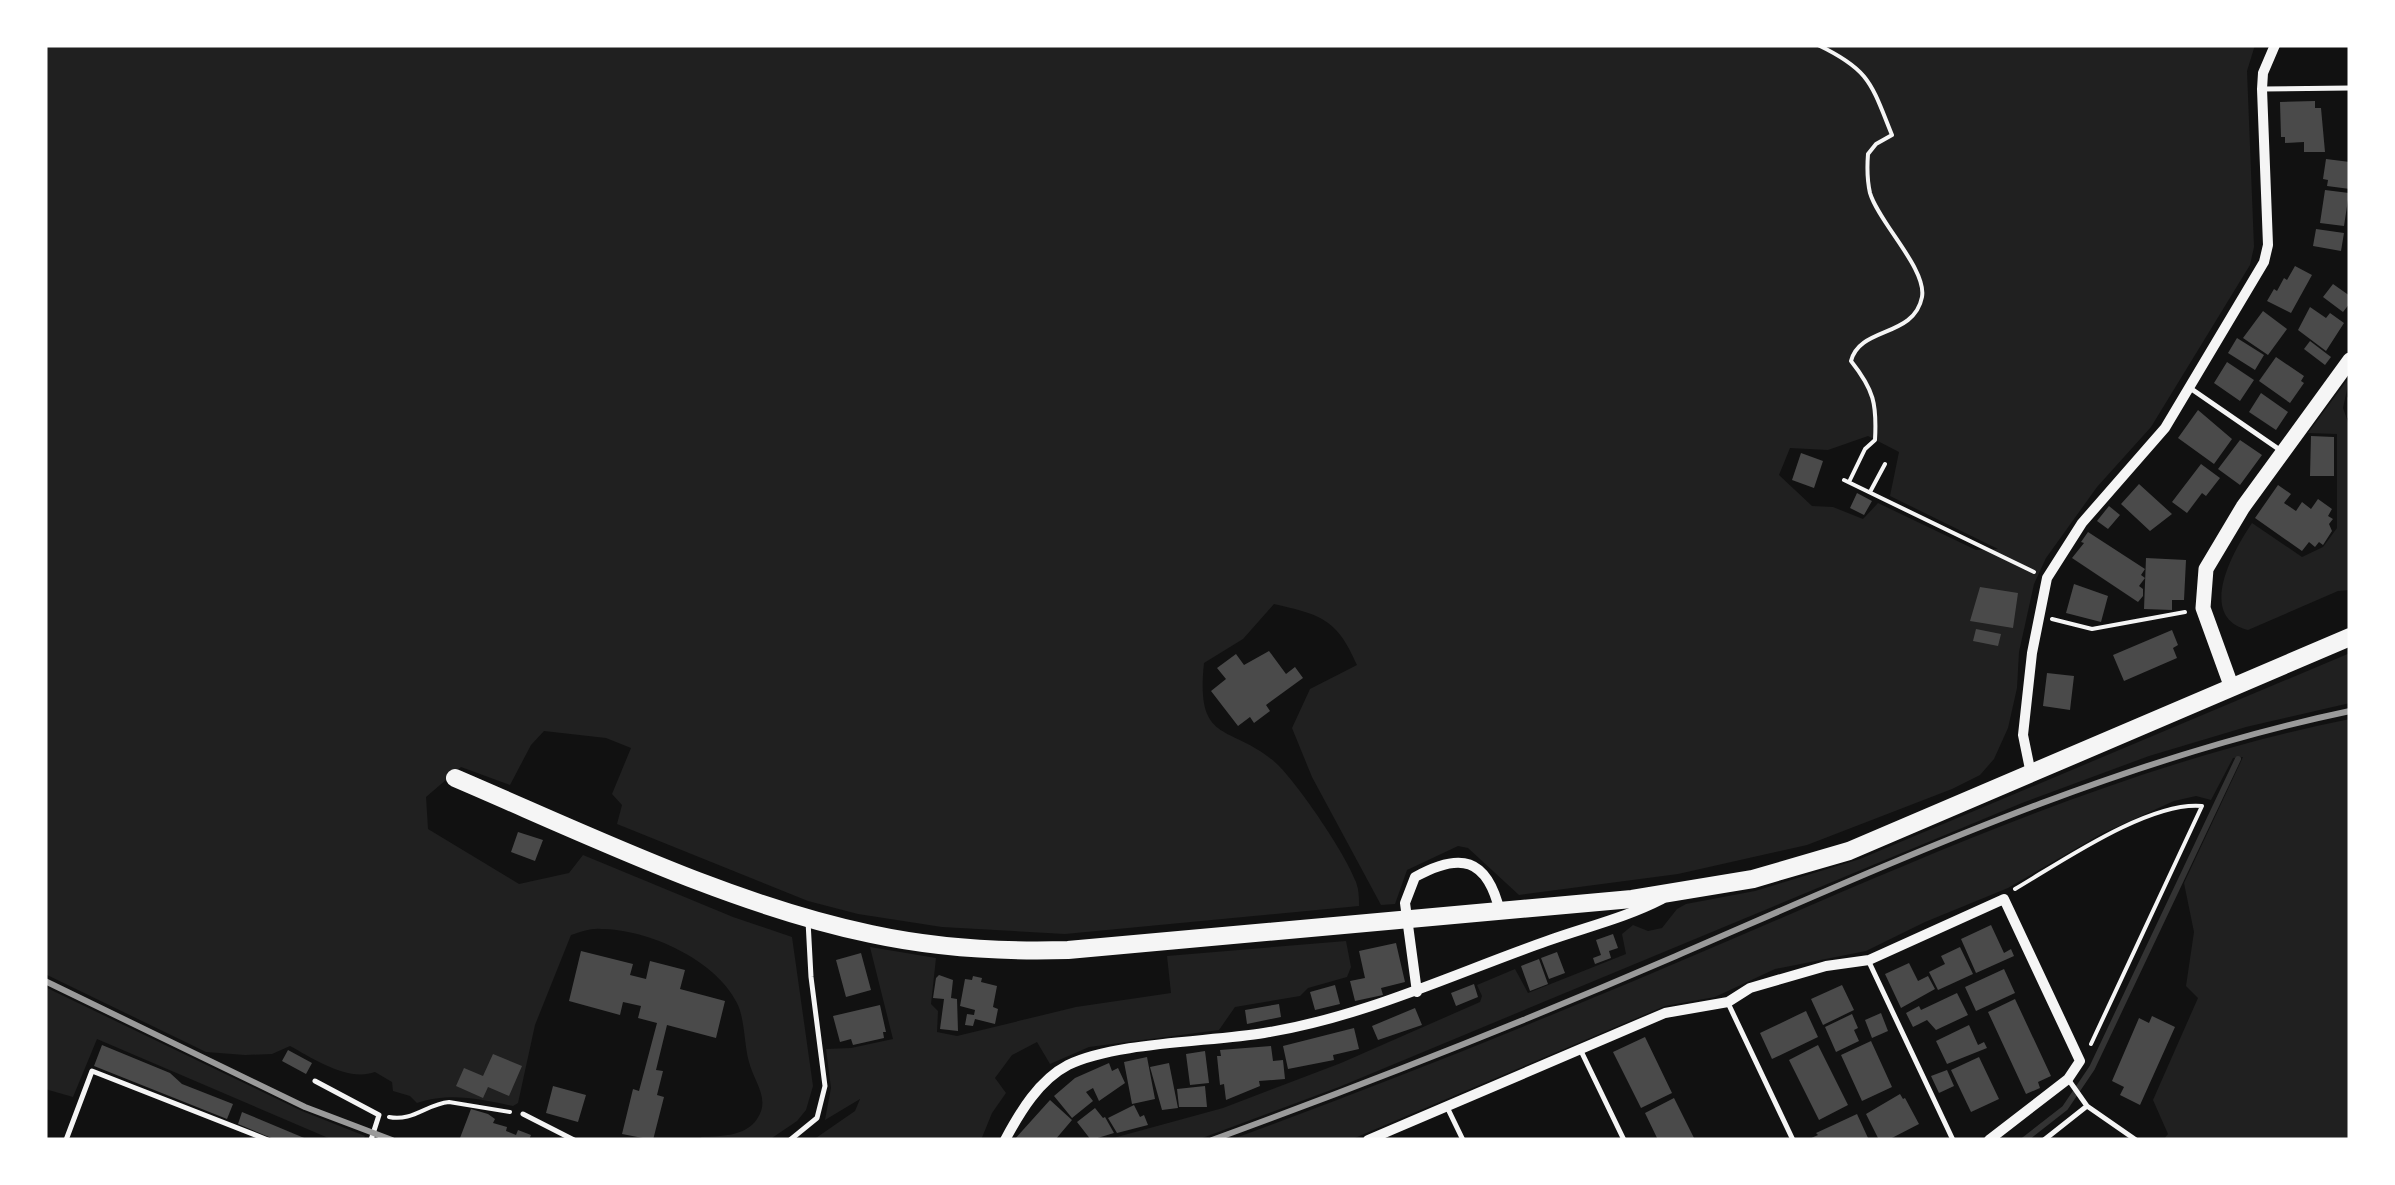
<svg xmlns="http://www.w3.org/2000/svg" width="2395" height="1185" font-family="Arial,sans-serif">
<style>
.green{fill:#202020;fill-rule:evenodd}
.lines{fill:none;stroke-linecap:round;stroke-linejoin:round}
.stream{stroke:#333;stroke-width:6}
.building{fill:#4a4a4a}
.path{stroke:#f5f5f5;stroke-width:4}
.service{stroke:#f5f5f5;stroke-width:5}
.minor{stroke:#f5f5f5;stroke-width:10}
.secondary{stroke:#f5f5f5;stroke-width:15}
.trunk{stroke:#f5f5f5;stroke-width:18}
.rail{stroke:#9a9a9a;stroke-width:6}
</style>
<rect width="100%" height="100%" fill="#111"/>
<!-- green -->
<path class="green" d="M 45,45 L 2255,45 L 2247,71 L 2254,247 L 2250,265 L 2151,427 L 2097,487 L 2046,558 L 2034,584 L 2019,652 L 2017,688 L 2008,728 L 1994,759 L 1980,775 L 1952,789 L 1807,845 L 1678,874 L 1519,895 L 1468,848 L 1458,846 L 1407,870 L 1395,904 L 1381,905 L 1312,777 L 1292,728 L 1310,689 L 1357,665 C 1337,619 1322,615 1274,604 L 1243,639 L 1204,663 C 1195,748 1232,722 1278,765 C 1300,787 1345,853 1356,882 C 1359,890 1359,898 1359,906 L 1065,934 L 942,927 L 858,914 L 808,901 L 617,824 L 622,805 L 612,794 L 631,748 L 606,738 L 544,731 L 531,745 L 510,785 L 461,767 L 426,797 L 428,829 L 519,884 L 569,873 L 583,855 L 733,917 L 792,937 L 813,1086 L 806,1110 L 797,1121 L 769,1140 L 702,1140 L 701,1137 C 720,1136 745,1137 757,1119 C 771,1099 754,1082 749,1062 C 744,1044 745,1019 737,1003 C 716,960 648,929 601,929 C 591,928 581,932 571,935 L 535,1025 L 518,1103 L 513,1106 C 479,1099 451,1092 417,1103 L 410,1096 L 393,1091 L 392,1082 L 375,1072 C 348,1082 314,1059 290,1046 L 272,1054 L 245,1055 L 206,1052 L 45,974 ZM 1868,436 L 1899,452 L 1890,496 L 1998,549 L 1976,550 L 1878,503 L 1863,519 L 1833,507 L 1812,506 L 1779,475 L 1790,448 L 1828,450 Z
M 2350,376 L 2343,408 L 2350,428 L 2350,590 L 2338,591 L 2248,630 C 2196,617 2233,551 2252,523 L 2302,557 L 2323,547 L 2337,528 L 2337,434 L 2308,433 Z
M 2350,653 L 2350,703 L 2246,727 L 2149,756 L 2022,803 L 1339,1087 L 1197,1140 L 1106,1140 L 1223,1108 L 1341,1063 L 1480,1002 L 1482,996 L 1477,985 L 1515,969 L 1528,993 L 1626,954 L 1622,934 L 1633,925 L 1648,931 L 1662,928 L 1677,909 L 1686,904 L 1755,891 L 1860,859 Z
M 2350,719 L 2350,1140 L 2163,1140 L 2168,1134 L 2153,1100 L 2198,998 L 2186,986 L 2194,932 L 2184,883 L 2243,757 L 2233,758 L 2211,800 L 2196,796 L 2174,801 L 2101,834 L 2008,888 L 1925,922 L 1866,951 L 1775,969 L 1715,997 L 1665,1006 L 1350,1140 L 1230,1140 C 1399,1078 1565,1011 1730,940 C 1931,854 2134,762 2350,719 Z
M 1346,941 L 1351,967 L 1347,977 L 1308,988 L 1300,996 L 1235,1007 L 1219,1030 L 1089,1047 L 1050,1064 L 1037,1042 L 1012,1055 L 995,1078 L 1006,1093 L 992,1113 L 981,1140 L 813,1140 L 855,1111 L 860,1099 L 825,1120 L 831,1088 L 826,1049 L 851,1048 L 893,1039 L 870,947 L 936,958 L 931,1004 L 938,1011 L 937,1032 L 957,1036 L 1076,1007 L 1171,993 L 1167,956 Z
M 45,987 L 302,1111 L 365,1136 L 363,1140 L 333,1140 L 97,1039 L 73,1097 L 45,1089 Z"/>
<g class="lines">
<!-- stream -->
<path class="stream" d="M 2350,399 L 2350,416
M 2024,1140 L 2065,1108 L 2092,1068 L 2238,759"/>
</g>
<!-- building -->
<path class="building" d="M 2315,101 L 2315,108 L 2321,108 L 2325,152 L 2304,152 L 2304,142 L 2285,143 L 2285,137 L 2281,137 L 2280,102 Z
M 2326,159 L 2350,162 L 2350,189 L 2327,186 L 2328,180 L 2323,179 Z
M 2325,190 L 2349,193 L 2344,226 L 2320,223 Z
M 2316,229 L 2344,233 L 2341,251 L 2313,246 Z
M 2295,266 L 2312,275 L 2291,313 L 2267,301 L 2274,289 L 2277,291 L 2284,278 L 2287,280 Z
M 2333,284 L 2350,296 L 2350,303 L 2343,312 L 2323,297 Z
M 2310,307 L 2326,318 L 2330,313 L 2344,323 L 2326,351 L 2298,330 Z
M 2263,311 L 2287,329 L 2268,355 L 2243,338 Z
M 2237,338 L 2264,355 L 2255,370 L 2228,353 Z
M 2310,341 L 2331,357 L 2325,365 L 2304,349 Z
M 2276,357 L 2304,376 L 2301,381 L 2304,383 L 2290,403 L 2259,381 Z
M 2227,362 L 2254,380 L 2240,401 L 2214,383 Z
M 2261,393 L 2288,412 L 2276,430 L 2249,412 Z
M 2198,410 L 2232,439 L 2214,464 L 2178,438 Z
M 2311,436 L 2334,437 L 2334,476 L 2310,476 Z
M 2240,440 L 2262,455 L 2240,485 L 2218,469 Z
M 1801,453 L 1823,461 L 1814,488 L 1792,480 Z
M 2201,464 L 2220,478 L 2206,496 L 2202,493 L 2187,513 L 2172,502 Z
M 2139,484 L 2172,514 L 2150,531 L 2121,504 Z
M 2278,485 L 2291,494 L 2284,503 L 2296,511 L 2302,502 L 2311,509 L 2318,499 L 2332,509 L 2328,516 L 2333,519 L 2329,524 L 2332,531 L 2323,545 L 2319,542 L 2315,547 L 2309,542 L 2302,551 L 2255,518 Z
M 1857,493 L 1872,501 L 1864,515 L 1850,508 Z
M 2109,506 L 2120,515 L 2108,529 L 2097,521 Z
M 2088,532 L 2145,569 L 2141,575 L 2145,578 L 2139,586 L 2143,589 L 2143,596 L 2138,602 L 2072,558 L 2084,543 L 2081,542 Z
M 2146,558 L 2186,560 L 2184,600 L 2172,600 L 2172,610 L 2144,609 Z
M 2074,584 L 2108,596 L 2101,622 L 2066,613 Z
M 1980,587 L 2018,593 L 2013,628 L 1970,621 Z
M 1976,629 L 2001,634 L 1998,646 L 1973,641 Z
M 2172,630 L 2178,645 L 2173,648 L 2177,658 L 2124,681 L 2113,655 Z
M 1269,651 L 1286,674 L 1295,667 L 1303,678 L 1266,705 L 1270,711 L 1254,723 L 1250,717 L 1238,726 L 1211,691 L 1226,679 L 1217,668 L 1236,654 L 1244,665 Z
M 2047,673 L 2074,676 L 2070,710 L 2043,706 Z
M 518,832 L 543,840 L 535,861 L 511,852 Z
M 1991,925 L 2004,953 L 2011,949 L 2014,956 L 1976,973 L 1961,939 Z
M 1613,934 L 1618,948 L 1609,951 L 1611,958 L 1595,964 L 1593,958 L 1601,955 L 1596,940 Z
M 1396,943 L 1405,982 L 1381,988 L 1383,995 L 1355,1001 L 1350,981 L 1365,978 L 1359,951 Z
M 1960,947 L 1973,974 L 1938,990 L 1929,972 L 1945,964 L 1941,956 Z
M 581,951 L 633,964 L 630,975 L 646,979 L 650,961 L 685,970 L 680,989 L 725,1001 L 716,1038 L 667,1025 L 656,1070 L 663,1071 L 657,1095 L 664,1097 L 653,1140 L 622,1134 L 633,1089 L 639,1091 L 657,1023 L 638,1018 L 641,1006 L 623,1002 L 620,1015 L 569,1001 Z
M 1557,952 L 1565,973 L 1549,979 L 1541,958 Z
M 861,953 L 871,990 L 846,997 L 836,960 Z
M 1539,959 L 1548,984 L 1530,991 L 1521,966 Z
M 1909,963 L 1918,981 L 1928,976 L 1935,989 L 1901,1008 L 1885,974 Z
M 2004,969 L 2015,993 L 1976,1011 L 1965,987 Z
M 939,975 L 953,980 L 951,998 L 957,999 L 958,1031 L 940,1029 L 944,999 L 933,998 L 936,978 Z
M 973,976 L 982,978 L 981,982 L 997,986 L 993,1007 L 998,1009 L 995,1024 L 975,1019 L 973,1026 L 965,1025 L 967,1014 L 974,1015 L 975,1010 L 960,1006 L 965,979 L 972,980 Z
M 1474,984 L 1478,997 L 1456,1006 L 1451,993 Z
M 1335,985 L 1340,1004 L 1315,1010 L 1310,992 Z
M 1842,985 L 1854,1010 L 1823,1025 L 1811,999 Z
M 1957,993 L 1968,1015 L 1936,1030 L 1927,1020 L 1913,1027 L 1906,1013 L 1919,1006 L 1921,1010 Z
M 2015,999 L 2051,1076 L 2038,1082 L 2040,1088 L 2026,1094 L 1988,1012 Z
M 1279,1004 L 1281,1017 L 1247,1024 L 1245,1010 Z
M 880,1005 L 886,1032 L 883,1032 L 884,1038 L 853,1045 L 851,1039 L 840,1042 L 833,1016 Z
M 1415,1008 L 1422,1025 L 1378,1040 L 1372,1026 Z
M 1806,1011 L 1818,1037 L 1772,1059 L 1760,1033 Z
M 1881,1013 L 1888,1031 L 1872,1038 L 1865,1020 Z
M 1852,1014 L 1858,1028 L 1854,1030 L 1859,1041 L 1836,1052 L 1825,1027 Z
M 2152,1016 L 2175,1027 L 2140,1105 L 2120,1095 L 2124,1087 L 2112,1081 L 2139,1018 L 2149,1023 Z
M 1969,1025 L 1978,1045 L 1984,1042 L 1987,1048 L 1947,1064 L 1936,1041 Z
M 1354,1028 L 1359,1049 L 1333,1055 L 1334,1060 L 1288,1069 L 1283,1046 Z
M 1645,1037 L 1672,1093 L 1641,1108 L 1613,1052 Z
M 1871,1041 L 1892,1087 L 1862,1101 L 1841,1055 Z
M 102,1045 L 170,1073 L 182,1084 L 233,1104 L 227,1119 L 94,1066 Z
M 1818,1045 L 1848,1105 L 1819,1120 L 1789,1060 Z
M 1271,1046 L 1273,1061 L 1283,1060 L 1285,1079 L 1259,1081 L 1260,1086 L 1226,1100 L 1224,1084 L 1220,1085 L 1217,1056 L 1221,1056 L 1220,1050 Z
M 288,1050 L 312,1063 L 306,1074 L 282,1061 Z
M 1205,1051 L 1209,1083 L 1190,1085 L 1186,1054 Z
M 493,1054 L 522,1066 L 509,1096 L 488,1087 L 483,1098 L 456,1086 L 464,1068 L 483,1076 Z
M 1147,1057 L 1155,1099 L 1132,1104 L 1124,1062 Z
M 1979,1057 L 1999,1099 L 1971,1112 L 1951,1070 Z
M 1109,1063 L 1112,1071 L 1118,1068 L 1125,1083 L 1099,1101 L 1093,1088 L 1086,1092 L 1093,1101 L 1072,1118 L 1054,1096 L 1075,1078 Z
M 1169,1063 L 1178,1108 L 1162,1110 L 1150,1067 Z
M 1947,1070 L 1954,1086 L 1939,1093 L 1931,1076 Z
M 553,1086 L 586,1095 L 578,1122 L 546,1113 Z
M 1205,1086 L 1207,1107 L 1179,1107 L 1177,1089 Z
M 1900,1094 L 1903,1099 L 1905,1098 L 1919,1124 L 1888,1140 L 1879,1140 L 1866,1114 Z
M 1674,1098 L 1695,1140 L 1658,1140 L 1645,1113 Z
M 1050,1100 L 1072,1120 L 1055,1140 L 1014,1140 Z
M 1134,1105 L 1140,1117 L 1144,1115 L 1148,1125 L 1117,1133 L 1108,1118 Z
M 1095,1108 L 1103,1118 L 1105,1117 L 1114,1133 L 1091,1140 L 1077,1122 Z
M 471,1109 L 488,1114 L 495,1119 L 493,1123 L 507,1127 L 506,1131 L 516,1135 L 518,1130 L 531,1135 L 529,1140 L 460,1138 Z
M 242,1112 L 309,1140 L 276,1140 L 238,1124 Z
M 1857,1114 L 1868,1138 L 1807,1140 L 1818,1135 L 1816,1133 Z"/>
<g class="lines">
<!-- path -->
<path class="path" d="M 1818,45 C 1870,70 1871,83 1892,135 L 1876,144 L 1868,154 C 1867,167 1867,180 1870,193 C 1879,223 1927,269 1922,297 C 1914,338 1860,326 1851,361 C 1874,390 1877,404 1875,440 L 1865,449 L 1849,482
M 1844,480 L 2034,572
M 1870,492 L 1885,464
M 2052,619 L 2092,629 L 2185,612
M 2015,889 C 2061,862 2149,801 2202,806 L 2091,1044
M 389,1117 C 412,1122 427,1104 449,1102 L 510,1112"/>
<!-- service -->
<path class="service" d="M 2263,89 L 2350,88
M 2190,388 L 2280,450
M 1869,962 L 1953,1140
M 1728,1003 L 1793,1140
M 1581,1051 L 1624,1140
M 2068,1079 L 2087,1106 L 2136,1140
M 315,1081 L 379,1115 L 371,1140
M 1447,1107 L 1463,1140
M 523,1114 L 574,1140
M 66,1140 L 92,1071 L 268,1140
M 790,1140 L 817,1118 L 825,1086 L 811,977 L 808,921
M 2044,1140 L 2087,1106"/>
<!-- minor -->
<path class="minor" d="M 2031,774 L 2023,735 L 2032,653 L 2047,578 L 2082,523 L 2165,428 L 2264,262 L 2268,245 L 2262,89 L 2263,73 L 2275,45
M 1417,992 L 1405,903 L 1415,877 C 1460,852 1487,857 1500,912
M 1005,1140 C 1020,1112 1039,1080 1068,1065 C 1115,1042 1210,1042 1264,1033 C 1364,1017 1453,974 1547,941 C 1586,927 1625,918 1662,899
M 1368,1140 L 1665,1013 L 1728,1002 L 1750,988 L 1826,966 L 1869,960 L 2004,899 L 2080,1061 L 2068,1079 L 1989,1140"/>
<!-- secondary -->
<path class="secondary" d="M 2232,688 L 2203,608 L 2206,569 L 2243,507 L 2350,360"/>
<!-- trunk -->
<path class="trunk" d="M 455,778 C 586,834 732,905 871,934 C 936,948 1002,952 1068,950 L 1632,899 L 1753,879 L 1849,851 L 2350,637"/>
<!-- rail -->
<path class="rail" d="M 45,981 L 305,1107 L 392,1140
M 1212,1140 C 1368,1083 1523,1022 1676,956 C 1896,861 2115,760 2350,711"/>
</g>
<!-- border -->
<rect width="2395" height="1185" fill="none" stroke="#ffffff" stroke-width="95"/>
</svg>
